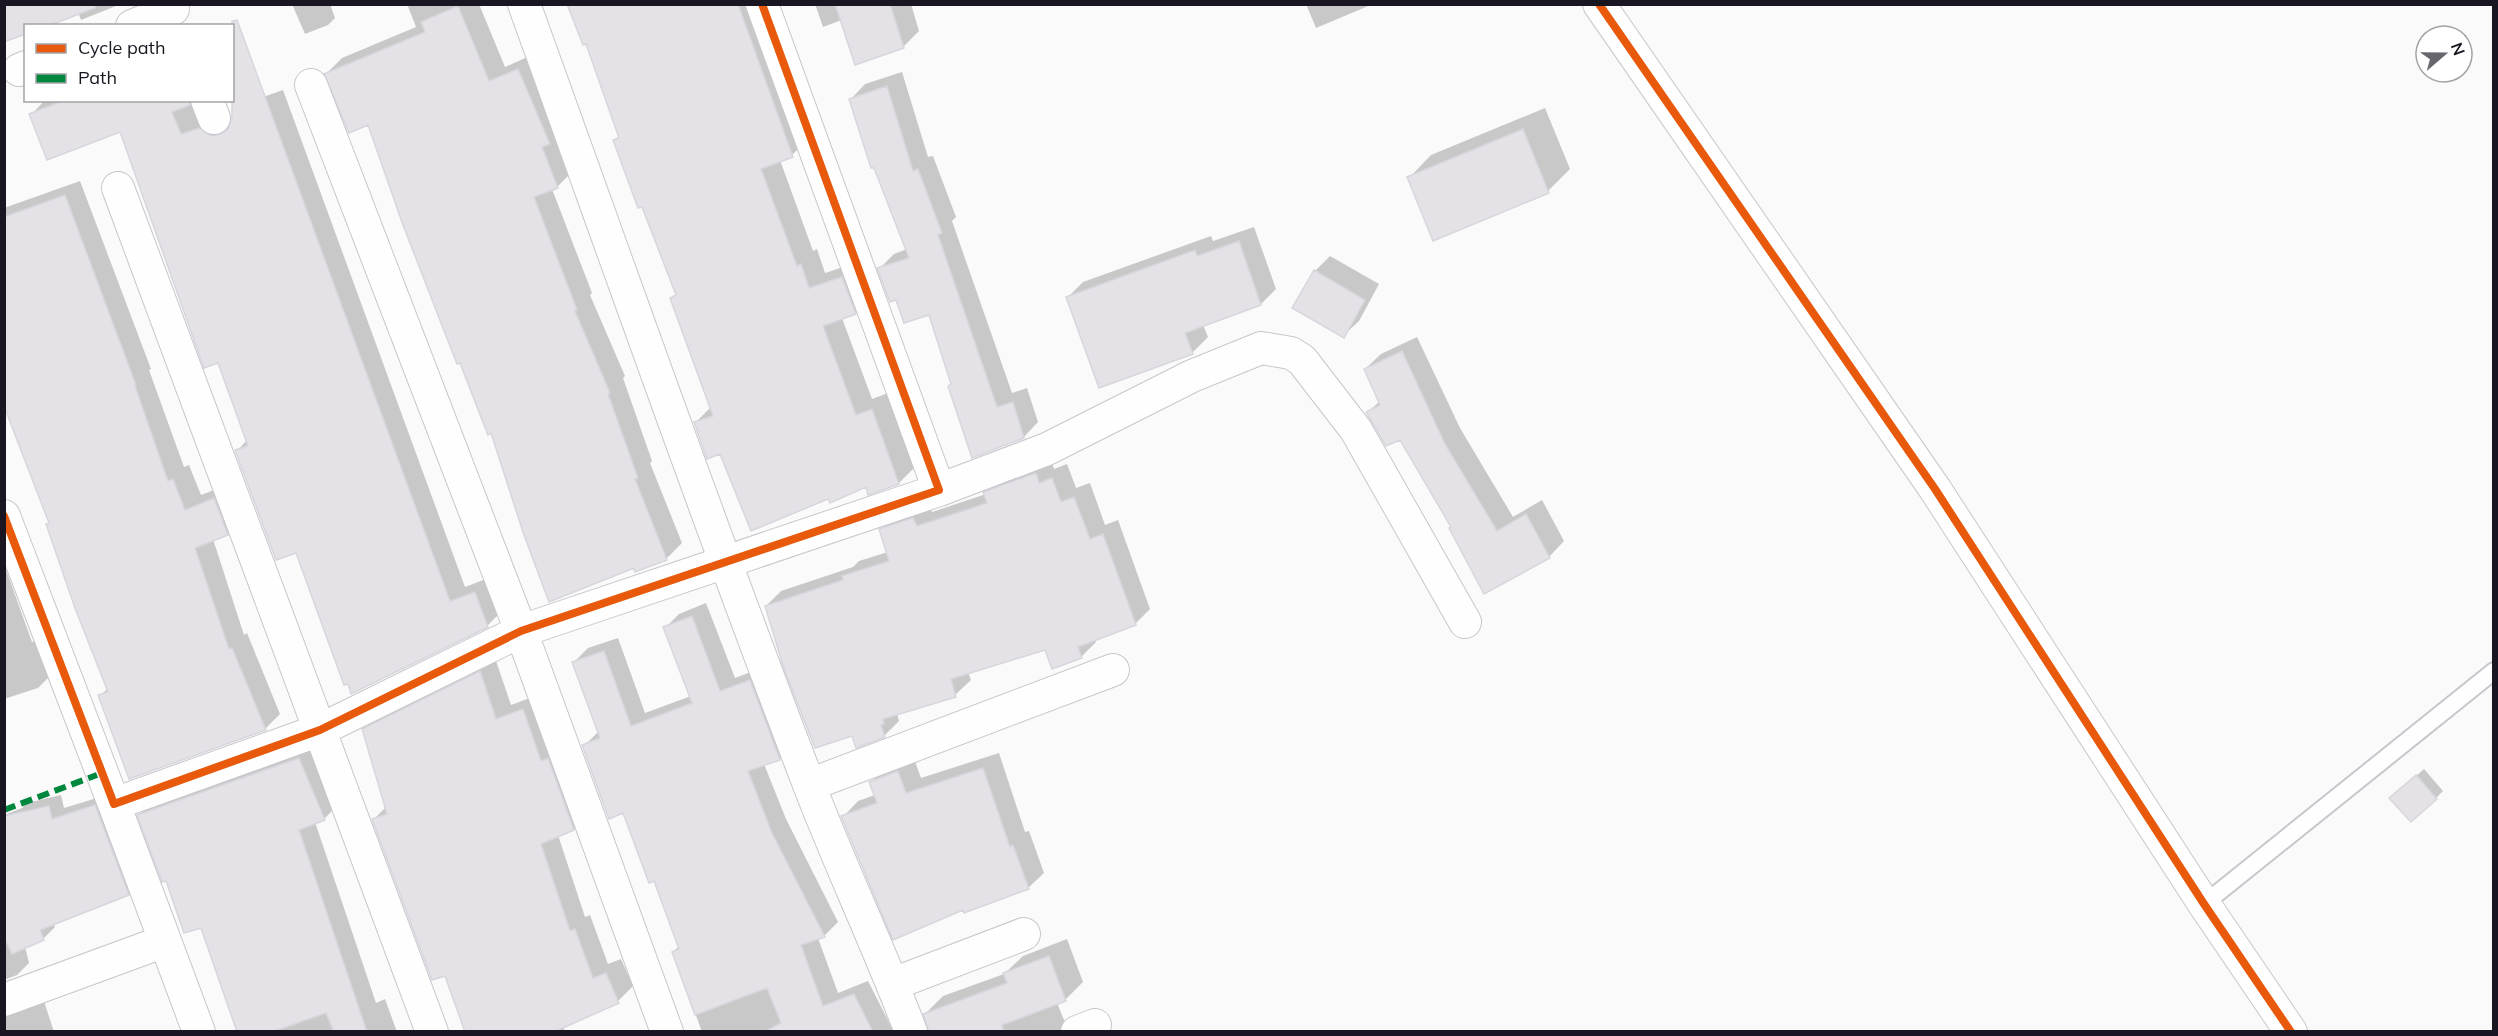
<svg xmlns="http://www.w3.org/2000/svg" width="2498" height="1036" font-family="Mulish,sans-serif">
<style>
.shadow{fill:#0003}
.building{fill:#e4e1e7;stroke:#d8d6dc;stroke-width:1.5}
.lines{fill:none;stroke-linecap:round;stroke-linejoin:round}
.lane-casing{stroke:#c8c6cc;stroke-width:20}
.street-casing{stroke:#c8c6cc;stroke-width:34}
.lane{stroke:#fefefe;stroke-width:16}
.street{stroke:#fefefe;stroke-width:32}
.quiet{stroke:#00873e;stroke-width:6;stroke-dasharray:12 6;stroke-linecap:butt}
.cycleway-casing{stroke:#fff;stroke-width:11}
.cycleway{stroke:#e8590c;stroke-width:8}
</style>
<rect width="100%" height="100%" fill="#fafafa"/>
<!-- shadow -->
<path class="shadow" d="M 4,4 L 121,4 L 81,20 L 78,12 Z
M 292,4 L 330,4 L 335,18 L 328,25 L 305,34 Z
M 407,4 L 479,4 L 505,67 L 534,54 L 573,171 L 557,187 L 552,189 L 592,293 L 590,295 L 625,376 L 623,378 L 652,461 L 650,463 L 682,543 L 666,559 L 492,431 L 461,361 L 369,123 L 326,74 L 342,58 L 416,27 Z
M 569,4 L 760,4 L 808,139 L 792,155 L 780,160 L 813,251 L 817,249 L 825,273 L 858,262 L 871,297 L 855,313 L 842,318 L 872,399 L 888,393 L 915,467 L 899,483 L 869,493 L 867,485 L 829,497 L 721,452 L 695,423 L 711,407 L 672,298 L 677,293 L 643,205 L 615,140 L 620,135 L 587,42 Z
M 815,4 L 911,4 L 919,31 L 903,47 L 842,20 L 823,27 Z
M 1306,4 L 1373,4 L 1316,28 Z
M 902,72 L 928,157 L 933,156 L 956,217 L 952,221 L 1012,393 L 1027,388 L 1038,422 L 1024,437 L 952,383 L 930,313 L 897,298 L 879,269 L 894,254 L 907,249 L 851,99 L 865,84 Z
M 283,90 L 465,587 L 491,577 L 503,610 L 487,626 L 297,551 L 237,451 L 247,440 L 219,361 L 121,130 L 31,115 L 45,100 L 190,100 L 197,119 L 216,113 L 227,120 L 232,120 L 249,102 Z
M 1545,108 L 1570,169 L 1548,191 L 1409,178 L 1431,155 Z
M 80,181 L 151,369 L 149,370 L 184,467 L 189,465 L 201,495 L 230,484 L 242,518 L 227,534 L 213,539 L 244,635 L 247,633 L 280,714 L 265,729 L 100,696 L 108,688 L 47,525 L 50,522 L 4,400 L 4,208 Z
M 1254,227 L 1276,289 L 1261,304 L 1203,325 L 1208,337 L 1192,353 L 1068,297 L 1083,282 L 1211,236 L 1213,241 Z
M 1330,256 L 1379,284 L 1359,321 L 1343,336 L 1315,271 Z
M 1417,337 L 1460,428 L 1513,517 L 1542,500 L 1564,541 L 1549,557 L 1453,526 L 1401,438 L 1368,412 L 1380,401 L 1365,369 L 1381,354 Z
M 1051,459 L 1054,469 L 1067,464 L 1076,488 L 1090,483 L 1105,525 L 1118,520 L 1150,609 L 1135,624 L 1095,639 L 1096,642 L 1081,657 L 1046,648 L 968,672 L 971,680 L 955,695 L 897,713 L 899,721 L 884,736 L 853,734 L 766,606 L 781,591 L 853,567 L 859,561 L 888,552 L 881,530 L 896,514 L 928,504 L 932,512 L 986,494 L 1000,478 Z
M 4,564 L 32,642 L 39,639 L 51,675 L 38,688 L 4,699 Z
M 706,603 L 735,678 L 764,667 L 794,745 L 780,759 L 764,764 L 786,819 L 838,922 L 824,936 L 818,938 L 838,993 L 868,981 L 894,1032 L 702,1032 L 673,952 L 679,946 L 655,879 L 624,811 L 584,746 L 599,731 L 574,662 L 588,648 L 618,638 L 645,713 L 691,696 L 665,628 L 679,614 Z
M 495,658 L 511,705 L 538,695 L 589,814 L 574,829 L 558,835 L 585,917 L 590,915 L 608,964 L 621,959 L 633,986 L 618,1001 L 563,1026 L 565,1032 L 467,1032 L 446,974 L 374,819 L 386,807 L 363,730 L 379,715 Z
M 313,745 L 338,805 L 324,819 L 315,822 L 376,1003 L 385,999 L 397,1032 L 238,1032 L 202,926 L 167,879 L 139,815 L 153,801 Z
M 999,753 L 1025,832 L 1029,831 L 1044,873 L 1028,888 L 843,817 L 858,801 L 875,795 L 871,782 L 886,767 L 913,756 L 921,778 Z
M 2424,769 L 2443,791 L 2436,798 L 2399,791 Z
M 61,795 L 64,808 L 107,795 L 140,882 L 128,894 L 53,923 L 55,927 L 43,939 L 25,947 L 29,963 L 17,975 L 4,980 L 4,815 L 22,808 L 27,803 Z
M 1067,939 L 1083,982 L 1065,1000 L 1057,1003 L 1069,1032 L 930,1032 L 925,1014 L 943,996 L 1004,974 L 1023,956 Z
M 44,1001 L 54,1032 L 4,1032 L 4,1002 Z"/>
<!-- building -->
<path class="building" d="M 4,4 L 95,4 L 95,8 L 48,26 L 26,26 L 26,34 L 4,42 Z
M 567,4 L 738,4 L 793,157 L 761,169 L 797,266 L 801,264 L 809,288 L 842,277 L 843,280 L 856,314 L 823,326 L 856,415 L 872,409 L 899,484 L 868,495 L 866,487 L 830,503 L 828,499 L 751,531 L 720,454 L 707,459 L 694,422 L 713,416 L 670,298 L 676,295 L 642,207 L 638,208 L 613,140 L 619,138 L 586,44 L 583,45 Z
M 835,4 L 890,4 L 904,48 L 855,65 Z
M 458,6 L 489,81 L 518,69 L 550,144 L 542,147 L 558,188 L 534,197 L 577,310 L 575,311 L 610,393 L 608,394 L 638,478 L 635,479 L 667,560 L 635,572 L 634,568 L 549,602 L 524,535 L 491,433 L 488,435 L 460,363 L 457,364 L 403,225 L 368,125 L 349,133 L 324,74 L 425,32 L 421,22 Z
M 237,20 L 450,601 L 475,592 L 488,627 L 351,694 L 348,684 L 344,685 L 296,553 L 276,560 L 235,450 L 248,446 L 218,363 L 204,368 L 120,132 L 47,160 L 29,114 L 65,100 L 189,100 L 190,105 L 172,112 L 181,134 L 200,128 L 211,136 L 221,134 L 228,129 L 232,117 L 232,21 Z
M 887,86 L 913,171 L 918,169 L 942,233 L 938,235 L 997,407 L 1013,402 L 1024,438 L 972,458 L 948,386 L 951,384 L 929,315 L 904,323 L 896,300 L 890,302 L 877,268 L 909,258 L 874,168 L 871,168 L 849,99 Z
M 1523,129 L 1549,193 L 1433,241 L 1407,177 Z
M 65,195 L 136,385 L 135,386 L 168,481 L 173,479 L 185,510 L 214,498 L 228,535 L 195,548 L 229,649 L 232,648 L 266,730 L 129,779 L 98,695 L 108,692 L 75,608 L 46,524 L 49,523 L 4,406 L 4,217 Z
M 1239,241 L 1261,305 L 1185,333 L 1193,354 L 1099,388 L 1066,297 L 1195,250 L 1197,256 Z
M 1314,270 L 1365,300 L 1344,338 L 1292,308 Z
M 1402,351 L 1445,444 L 1497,531 L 1526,514 L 1550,558 L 1484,594 L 1449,528 L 1451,527 L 1400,440 L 1386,446 L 1366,412 L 1380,405 L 1364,369 Z
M 1036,473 L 1039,483 L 1052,478 L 1061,502 L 1074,497 L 1090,539 L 1103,534 L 1136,625 L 1078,647 L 1082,658 L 1052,669 L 1045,650 L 951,679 L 956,697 L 883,719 L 884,724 L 881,725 L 885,737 L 856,748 L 852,736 L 815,748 L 784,669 L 765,606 L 843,580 L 842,576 L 889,561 L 879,529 L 913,518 L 917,526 L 987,503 L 983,492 Z
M 692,616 L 720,691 L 750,680 L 780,760 L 748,771 L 772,833 L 825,937 L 801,945 L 823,1006 L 854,994 L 873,1032 L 764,1032 L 781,1023 L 767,988 L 695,1015 L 672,952 L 679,949 L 654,881 L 649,883 L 623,813 L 609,819 L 582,745 L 600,738 L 572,662 L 604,651 L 631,726 L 692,703 L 663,627 Z
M 480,671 L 496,719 L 523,709 L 541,761 L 548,758 L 574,830 L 541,844 L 570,931 L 575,929 L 593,978 L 606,973 L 619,1003 L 554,1032 L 465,1032 L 445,976 L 432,980 L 372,819 L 387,814 L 362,729 Z
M 299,758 L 325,820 L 299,830 L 367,1032 L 334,1032 L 326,1013 L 272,1032 L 237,1032 L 201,928 L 184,933 L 166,881 L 162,882 L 137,815 Z
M 983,768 L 1010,847 L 1013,845 L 1029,889 L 964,913 L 963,910 L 893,940 L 841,816 L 877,803 L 869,782 L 898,771 L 906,793 Z
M 2416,775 L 2437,799 L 2411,822 L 2389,798 Z
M 95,805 L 129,895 L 40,930 L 44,940 L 12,954 L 4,937 L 4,816 L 49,806 L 52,819 Z
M 1049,956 L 1066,1001 L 1002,1025 L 1004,1032 L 929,1032 L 923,1014 L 1007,983 L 1003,973 Z"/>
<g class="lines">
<!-- lane casing -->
<g class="lane-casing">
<path id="lane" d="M 2204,904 L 2494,671"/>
</g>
<!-- street casing -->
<g class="street-casing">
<path id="street" d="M 524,4 C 618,264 709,524 808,782 C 840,866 879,947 911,1032
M 1599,4 L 1935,489 L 2204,904 L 2291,1032
M 132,26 L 173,9
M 19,70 L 26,67
M 311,85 L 521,631 L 667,1032
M 207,100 L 214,118
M 118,188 L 432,1032
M 939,490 L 1047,449 L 1192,376 L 1261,348 L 1291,353 L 1302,360 L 1356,430 L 1465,622
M 4,516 L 114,804 L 320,730 L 521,631 L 939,490 L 762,4
M 809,785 L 1113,670
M 114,804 L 199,1032
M 893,984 L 1024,934
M 4,1000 L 165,941
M 1077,1032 L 1095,1025"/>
</g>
<!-- lane -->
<use href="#lane" class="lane"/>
<!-- street -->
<use href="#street" class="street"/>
<!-- quiet -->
<path class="quiet" d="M 4,810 L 102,773"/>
<!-- cycleway casing -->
<g class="cycleway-casing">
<path id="cycleway" d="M 1599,4 L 1935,489 L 2204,904 L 2291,1032
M 4,516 L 114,804 L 320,730 L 521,631 L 939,490 L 762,4"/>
</g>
<!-- cycleway -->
<use href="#cycleway" class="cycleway"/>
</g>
<!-- border -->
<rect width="2498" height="1036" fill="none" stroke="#1a1621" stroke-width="12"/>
<!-- legend -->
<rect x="24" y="24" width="210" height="78" fill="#ffffff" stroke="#a3a2a6" stroke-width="1.5"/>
<rect x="36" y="44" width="30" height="9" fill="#e8590c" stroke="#a3a2a6" stroke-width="1.5"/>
<text x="78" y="54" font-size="18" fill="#1a1621">Cycle path</text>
<rect x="36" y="74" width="30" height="9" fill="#00873e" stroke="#a3a2a6" stroke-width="1.5"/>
<text x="78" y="84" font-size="18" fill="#1a1621">Path</text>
<!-- north arrow -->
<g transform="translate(2444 54) rotate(70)"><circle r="28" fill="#ffffff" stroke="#a3a2a6" stroke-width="1.5"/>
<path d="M0-4.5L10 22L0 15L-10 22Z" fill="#68666d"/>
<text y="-9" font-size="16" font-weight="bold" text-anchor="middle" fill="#1a1621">N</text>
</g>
</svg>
